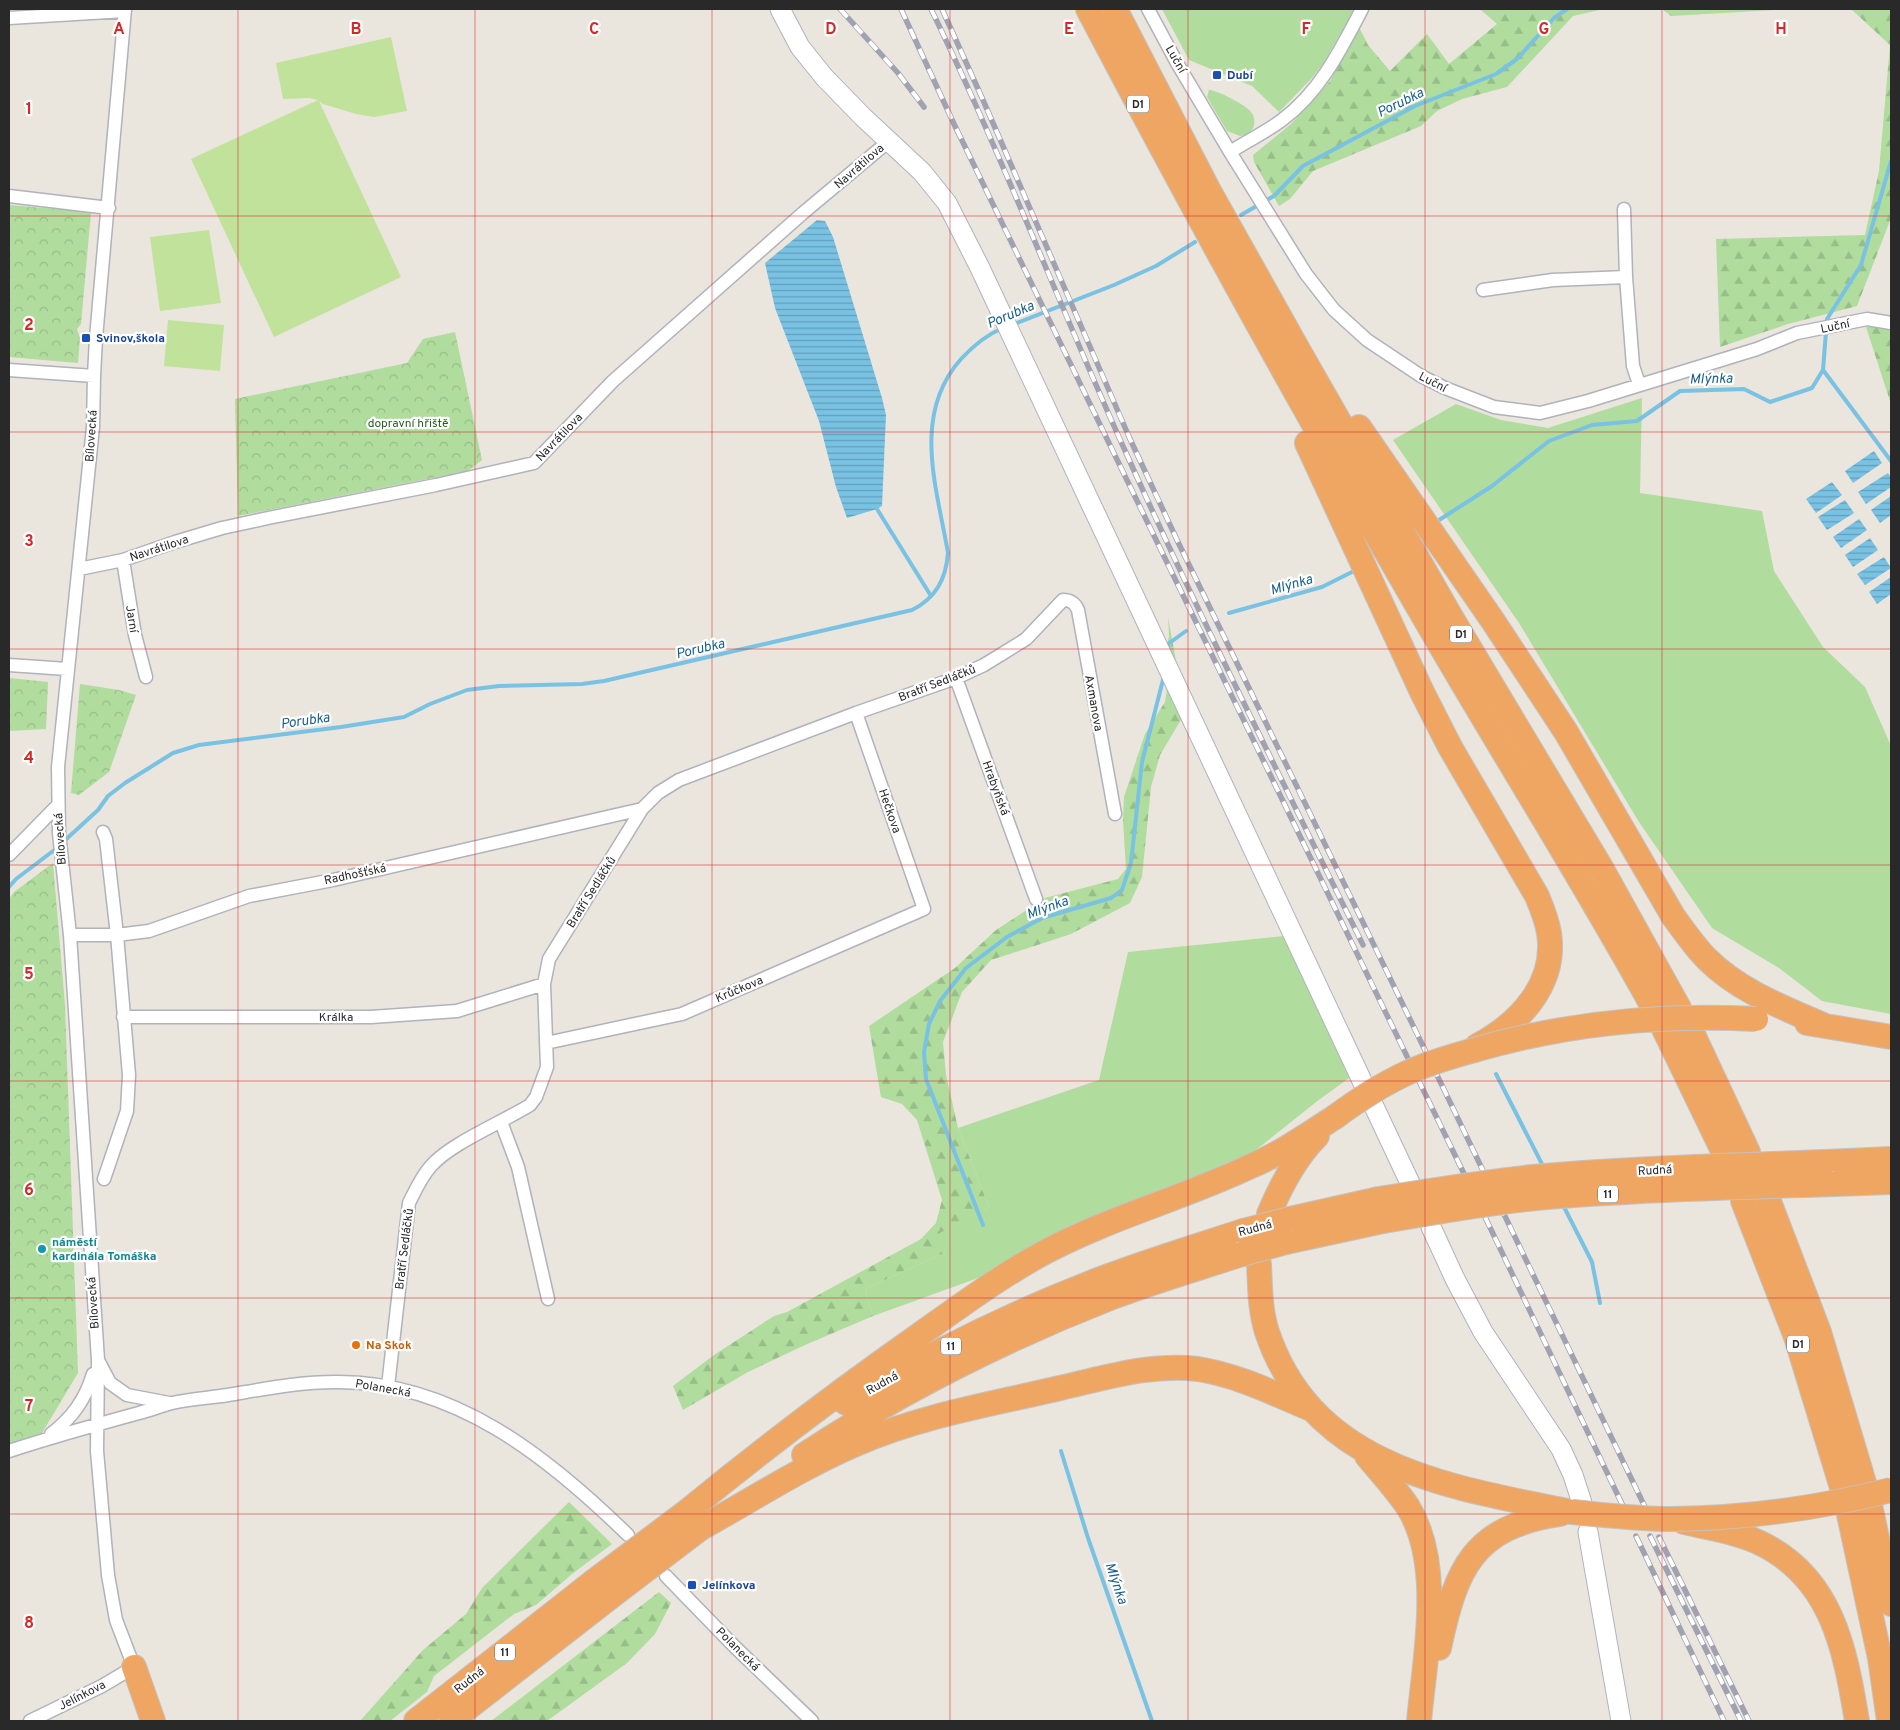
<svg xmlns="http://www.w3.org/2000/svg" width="1900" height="1730" font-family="Overpass,sans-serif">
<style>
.grass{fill:#b0dc9e}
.forest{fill:url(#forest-firs)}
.park{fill:url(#park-crowns)}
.pitch{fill:#c1e29b}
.water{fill:url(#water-rules)}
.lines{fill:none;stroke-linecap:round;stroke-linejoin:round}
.stream{stroke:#79c2e3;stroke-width:4}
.street-casing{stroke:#b0b2bc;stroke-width:15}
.secondary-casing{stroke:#b0b2bc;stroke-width:21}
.highway-casing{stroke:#c3c3c3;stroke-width:26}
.street{stroke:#fff;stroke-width:12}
.secondary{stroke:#fff;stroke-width:19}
.highway{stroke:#efa663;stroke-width:24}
.rail-casing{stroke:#a0a2b2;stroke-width:5.5}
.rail{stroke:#fff;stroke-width:4;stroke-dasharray:11;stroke-linecap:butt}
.highway-bridge-casing{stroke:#c3c3c3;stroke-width:26;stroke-linecap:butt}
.highway-bridge{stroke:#efa663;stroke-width:24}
.grid{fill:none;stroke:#d62828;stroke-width:1;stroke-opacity:0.55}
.transit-dot{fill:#1a4fb4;stroke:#fff;stroke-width:2}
.culture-dot{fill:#0f9aa8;stroke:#fff;stroke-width:2}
.food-dot{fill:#e8710a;stroke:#fff;stroke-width:2}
.labels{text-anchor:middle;stroke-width:4.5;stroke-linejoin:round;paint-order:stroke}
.shield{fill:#fff;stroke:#696969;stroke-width:1}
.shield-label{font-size:11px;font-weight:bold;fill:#292929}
.street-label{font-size:12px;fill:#292929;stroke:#fff}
.transit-label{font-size:12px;font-weight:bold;fill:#164399;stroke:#fff;text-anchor:start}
.park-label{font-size:12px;fill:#2a6020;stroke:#fff}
.culture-label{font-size:12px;font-weight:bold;fill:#0d838f;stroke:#fff;text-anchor:start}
.food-label{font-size:12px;font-weight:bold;fill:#c56008;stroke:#fff;text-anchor:start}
.water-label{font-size:14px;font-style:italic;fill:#19608e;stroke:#fff}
.grid-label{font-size:16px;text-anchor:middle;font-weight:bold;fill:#d62828;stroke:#fff;stroke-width:4.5;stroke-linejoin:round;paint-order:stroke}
</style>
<defs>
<pattern id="forest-firs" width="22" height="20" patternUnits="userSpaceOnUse" patternTransform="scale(1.25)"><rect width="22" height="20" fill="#b0dc9e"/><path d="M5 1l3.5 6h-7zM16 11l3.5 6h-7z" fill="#97bd88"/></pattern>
<pattern id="park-crowns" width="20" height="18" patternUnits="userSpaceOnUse" patternTransform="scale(1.25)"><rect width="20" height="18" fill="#b0dc9e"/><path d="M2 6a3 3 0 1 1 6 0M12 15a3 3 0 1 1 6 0" fill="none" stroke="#97bd88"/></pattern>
<pattern id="water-rules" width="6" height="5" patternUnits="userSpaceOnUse" patternTransform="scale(1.25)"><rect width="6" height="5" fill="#79c2e3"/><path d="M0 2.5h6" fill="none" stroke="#639eb8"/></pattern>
</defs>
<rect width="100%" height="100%" fill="#eae5dd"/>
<!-- grass -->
<path class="grass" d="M 1162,9 L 1355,9 L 1323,64 L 1311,79 L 1279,112 L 1252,86 L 1189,60 Z
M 1209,90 C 1217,90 1246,105 1251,112 C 1255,117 1255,123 1253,128 C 1250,133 1246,135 1240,136 L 1227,131 L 1207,97 Z
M 1642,398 L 1640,493 L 1762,511 L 1774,571 L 1823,647 L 1865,687 L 1891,746 L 1891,1014 L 1822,1001 L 1779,968 L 1712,928 L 1639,822 L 1519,623 L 1393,440 L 1456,404 L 1501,420 L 1548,428 Z
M 1284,936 L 1349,1078 L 1316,1102 L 1246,1158 L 1169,1190 L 1073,1224 L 989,1274 L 873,1316 L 865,1289 L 946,1252 L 937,1234 L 989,1207 L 958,1128 L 1099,1080 L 1128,952 Z"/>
<!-- forest -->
<path class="forest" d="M 1480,9 L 1604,9 L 1573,16 L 1507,87 L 1462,99 L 1437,111 L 1421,126 L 1313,171 L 1290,199 L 1279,206 L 1254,162 L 1253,155 L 1291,124 L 1330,81 L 1359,27 L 1368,45 L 1390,71 L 1427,34 L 1449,64 L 1497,24 Z
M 1662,9 L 1793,9 L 1671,16 Z
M 1851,9 L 1891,9 L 1891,218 L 1857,306 L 1788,324 L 1720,347 L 1716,239 L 1865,235 L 1879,171 L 1890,45 Z
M 1883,326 L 1891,329 L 1891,404 L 1866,327 Z
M 1168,617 L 1180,683 L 1194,698 L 1160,755 L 1151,787 L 1142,877 L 1130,903 L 1071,934 L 991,960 L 962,992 L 943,1042 L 946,1075 L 958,1128 L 989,1207 L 938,1234 L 946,1252 L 865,1289 L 873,1316 L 805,1345 L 748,1372 L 683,1410 L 673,1386 L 714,1355 L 774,1316 L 787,1312 L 921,1239 L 936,1223 L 942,1200 L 917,1120 L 902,1104 L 881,1097 L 869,1026 L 955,968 L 996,930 L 1045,898 L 1118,879 L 1126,869 L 1123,820 L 1124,797 L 1145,734 L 1165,702 L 1170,669 L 1166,650 L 1169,636 Z
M 569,1502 L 612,1544 L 572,1574 L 536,1605 L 514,1614 L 434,1676 L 427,1692 L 390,1721 L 360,1721 L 423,1650 L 466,1614 L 482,1588 Z
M 659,1592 L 671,1603 L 655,1634 L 627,1663 L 547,1721 L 491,1721 Z"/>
<!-- park -->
<path class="park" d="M 9,205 L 91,212 L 81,324 L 77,329 L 80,338 L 78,363 L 9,357 Z
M 455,332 L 482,460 L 468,471 L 238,516 L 235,399 L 407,363 L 423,339 Z
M 9,678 L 48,682 L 46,729 L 9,731 Z
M 80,684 L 119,690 L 136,695 L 109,772 L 79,795 L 71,793 Z
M 53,863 L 65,1005 L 78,1373 L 42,1433 L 9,1444 L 9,899 L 14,892 Z"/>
<!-- pitch -->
<path class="pitch" d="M 391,37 L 407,111 L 374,117 L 356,114 L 323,104 L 319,101 L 401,277 L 274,337 L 191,159 L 318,100 L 309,98 L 283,99 L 276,63 Z
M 209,230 L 221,303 L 160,311 L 150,237 Z
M 168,320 L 224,325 L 220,371 L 164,366 Z"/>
<!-- water -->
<path class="water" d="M 817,220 L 825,221 L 833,237 L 882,398 L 886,415 L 882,506 L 877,509 L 847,518 L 836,487 L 819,421 L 775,308 L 765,263 Z
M 1874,451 L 1882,463 L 1853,483 L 1845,471 Z
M 1888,473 L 1891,478 L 1891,487 L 1866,504 L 1858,492 Z
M 1832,482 L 1842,495 L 1816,513 L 1806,499 Z
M 1891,496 L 1891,515 L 1880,523 L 1871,510 Z
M 1845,500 L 1854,513 L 1827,530 L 1818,517 Z
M 1859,519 L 1867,530 L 1841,548 L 1833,537 Z
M 1870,538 L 1878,550 L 1853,567 L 1845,555 Z
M 1884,557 L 1891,568 L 1865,585 L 1857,574 Z
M 1891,577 L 1891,594 L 1877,604 L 1869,592 Z"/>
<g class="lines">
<!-- stream -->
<path class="stream" d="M 1241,215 L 1274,196 L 1303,166 L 1415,106 L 1496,74 L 1517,59 L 1554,18 L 1567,9
M 1012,325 L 1114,285 L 1156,266 L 1195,242
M 1823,370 L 1891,461
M 877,509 L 931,596
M 1436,522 L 1492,486 L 1549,441 L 1592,425 L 1637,421 L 1680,391 L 1744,389 L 1770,402 L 1812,388 L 1823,370 L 1827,319 L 1861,265 L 1891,161
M 1229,613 L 1322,587 L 1356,570
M 1168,649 L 1168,644 L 1186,631
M 62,843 L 98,810 L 108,796 L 125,783 L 173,753 L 199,745 L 341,727 L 404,717 L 430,704 L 467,690 L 499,686 L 582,684 L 604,681 L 912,610 C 936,598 946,579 948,553 C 937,488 911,415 961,359 C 973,346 986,335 1003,328
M 9,887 L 16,879 L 57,848
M 1496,1074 L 1544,1168
M 1563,1205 L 1592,1262 L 1600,1303
M 983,1225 L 926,1079 L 924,1052 L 929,1024 L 940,1001 L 966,968 L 1007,937 L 1042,918 L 1111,898 L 1122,890 L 1131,863 L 1142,762 L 1164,676
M 1061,1451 L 1088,1538 L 1152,1721"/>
<!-- street casing -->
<g class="street-casing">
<path id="street" d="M 1148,9 L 1177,63 L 1230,152 L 1306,274 L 1334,310 L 1367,340 L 1421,376 L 1445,388 L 1494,407 L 1540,413 L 1588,401 L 1757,349 L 1797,333 L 1867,319 L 1891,323
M 9,18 L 125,11
M 1230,152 C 1247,141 1266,132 1282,120 C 1320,92 1341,49 1362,9
M 9,196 L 109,208
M 1624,209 L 1626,277 L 1633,366 L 1639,384
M 1483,290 L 1553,280 L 1626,277
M 9,370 L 94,376
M 123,560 L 135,635 L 146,677
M 79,569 L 123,560 L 175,542 L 222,528 L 268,518 L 436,485 L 534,463 L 613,381 L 803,213 L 889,141
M 9,665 L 67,669
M 956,678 L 1036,899
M 103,832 L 106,839 L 117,935 L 129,1075 L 127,1111 L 104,1179
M 9,855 L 58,805
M 70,935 L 117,935 L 149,931 L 249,896 L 333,880 L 642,809
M 123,1017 L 371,1017 L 457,1011 L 544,984
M 546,1043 L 682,1014 L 924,909 L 856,713
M 501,1122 L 518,1167 L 548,1299
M 98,1360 L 110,1383 L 127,1395 L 169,1403
M 388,1386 L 409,1203 C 415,1191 421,1177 431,1166 C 451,1143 503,1122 530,1105 L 536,1097 L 547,1067 L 544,984 L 549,959 L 642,809 L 658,793 L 679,780 L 856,713 L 956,678 L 984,665 L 1026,639 L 1063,600 C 1071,600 1075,603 1078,610 L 1115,814
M 51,1434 C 72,1418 85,1400 93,1374
M 9,1451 C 52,1437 95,1425 139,1413 C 150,1410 161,1406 172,1403 C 190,1399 209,1398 228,1395 C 264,1389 299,1382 336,1382 C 454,1381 548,1457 628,1535
M 666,1576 L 735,1647 L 812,1721
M 30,1721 L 102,1686 L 134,1667 L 116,1620 L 108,1575 L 97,1451 L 98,1360 L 70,935 L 59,833 L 58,767 L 93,427 L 94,376 L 96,338 L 125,9"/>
</g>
<!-- secondary casing -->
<g class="secondary-casing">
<path id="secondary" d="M 780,9 L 800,47 L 825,78 L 863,117 L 922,172 L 947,203 L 980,268 L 1410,1183
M 1431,1227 L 1455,1279 L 1483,1332 L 1561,1449 L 1573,1475 L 1582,1503
M 1588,1532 L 1621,1721"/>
</g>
<!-- highway casing -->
<g class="highway-casing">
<path id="highway" d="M 1088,9 C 1198,219 1313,426 1432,631 C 1505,757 1584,881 1654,1009
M 1115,9 L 1208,189 L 1300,353 L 1451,617 L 1603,871 L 1679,1008
M 1359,427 L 1493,621 L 1566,732 L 1673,916 C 1684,931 1694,946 1707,959 C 1739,991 1782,1007 1823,1025
M 1307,443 L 1422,692 L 1450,747 L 1537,896 C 1542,908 1547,920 1549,933 C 1557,984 1519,1024 1477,1046
M 1807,1023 L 1891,1037
M 1690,1028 L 1748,1152
M 1664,1029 L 1724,1153
M 1825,1162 L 1891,1159
M 1835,1184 L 1891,1182
M 1768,1199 L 1819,1332 L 1865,1486
M 1743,1201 L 1796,1337 L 1843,1491
M 1269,1214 C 1281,1185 1295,1158 1317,1136
M 1290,1219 L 1379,1199
M 1286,1242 L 1383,1221
M 1259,1264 C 1260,1287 1260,1310 1267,1332 C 1313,1469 1451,1487 1572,1512
M 846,1403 C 929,1354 1016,1311 1106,1277 C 1151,1260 1197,1246 1243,1231
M 804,1455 C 900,1392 1003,1340 1110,1298 C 1152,1282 1196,1269 1239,1255
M 1367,1456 C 1381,1473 1396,1489 1408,1507 C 1444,1565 1425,1656 1419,1721
M 1870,1505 L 1891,1604
M 1848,1510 L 1880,1658 L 1889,1721
M 685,1513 C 761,1451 838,1392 918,1336 C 960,1306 1002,1275 1047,1251 C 1112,1217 1183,1198 1249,1167 C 1280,1154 1307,1135 1335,1117
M 1684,1522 C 1708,1528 1735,1531 1758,1542 C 1832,1576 1845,1649 1857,1721
M 701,1528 C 752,1500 802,1467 856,1444 C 920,1416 992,1404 1060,1388 C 1105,1378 1151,1363 1198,1369 C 1237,1375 1275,1394 1311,1409
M 1439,1648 C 1456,1569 1472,1527 1560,1514
M 134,1667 L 153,1721
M 416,1721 L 593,1582
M 451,1721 L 609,1598"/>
</g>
<!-- street -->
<use href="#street" class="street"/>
<!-- secondary -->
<use href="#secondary" class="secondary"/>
<!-- highway -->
<use href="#highway" class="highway"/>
<!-- rail casing -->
<g class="rail-casing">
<path id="rail" d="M 840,9 L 898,73 L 924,107
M 901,9 L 954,124 L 1486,1219 L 1623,1506
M 931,9 C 1002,155 1060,307 1127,455 C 1201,620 1283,782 1363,945
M 942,9 L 983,100 L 1130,439 L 1178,542 L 1423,1046 L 1645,1507
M 1636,1536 L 1724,1721
M 1650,1536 L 1741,1721
M 1659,1537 L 1749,1721"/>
</g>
<!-- rail -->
<use href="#rail" class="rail"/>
<!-- highway-bridge casing -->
<g class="highway-bridge-casing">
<path id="highway-bridge" d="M 1335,1117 C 1358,1100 1381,1085 1407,1073 C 1430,1062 1454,1056 1478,1049 C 1569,1023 1662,1014 1756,1019
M 1379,1199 C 1430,1191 1481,1182 1533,1177 C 1630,1168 1727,1166 1825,1162
M 1383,1221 C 1434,1212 1485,1203 1536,1198 C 1636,1190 1735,1187 1835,1184
M 1243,1231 L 1290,1219
M 1239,1255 L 1286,1242
M 1572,1512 C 1605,1515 1638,1519 1672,1519 C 1745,1518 1820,1508 1891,1490
M 593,1582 L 685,1513
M 609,1598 L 701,1528"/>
</g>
<!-- highway-bridge -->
<use href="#highway-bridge" class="highway-bridge"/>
</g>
<!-- grid -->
<path class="grid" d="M 238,9 L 238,1721M 475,9 L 475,1721M 712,9 L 712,1721M 950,9 L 950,1721M 1188,9 L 1188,1721M 1425,9 L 1425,1721M 1662,9 L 1662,1721M 9,216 L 1891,216M 9,432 L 1891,432M 9,649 L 1891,649M 9,865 L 1891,865M 9,1081 L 1891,1081M 9,1298 L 1891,1298M 9,1514 L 1891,1514"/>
<!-- markers -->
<g class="transit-dot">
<rect x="1212" y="70" width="10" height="10" rx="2.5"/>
<rect x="81" y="333" width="10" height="10" rx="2.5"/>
<rect x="687" y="1580" width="10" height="10" rx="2.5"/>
</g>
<circle class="culture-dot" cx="42" cy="1249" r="5"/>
<circle class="food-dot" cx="356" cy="1345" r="5"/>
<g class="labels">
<!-- shield labels -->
<g class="shield">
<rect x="1127" y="95.5" width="22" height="17" rx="4"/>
<rect x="1450" y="625.5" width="22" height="17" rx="4"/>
<rect x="1598" y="1185.5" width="20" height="17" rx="4"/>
<rect x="1787" y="1335.5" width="22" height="17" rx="4"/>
<rect x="941" y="1337.5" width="20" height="17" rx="4"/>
<rect x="495" y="1643.5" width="20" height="17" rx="4"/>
</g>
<g class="shield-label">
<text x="1138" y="108">D1</text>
<text x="1461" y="638">D1</text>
<text x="1608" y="1198">11</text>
<text x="1798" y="1348">D1</text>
<text x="951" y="1350">11</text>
<text x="505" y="1656">11</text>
</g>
<!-- street labels -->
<g class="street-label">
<text transform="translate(1176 59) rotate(60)" y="4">Luční</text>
<text transform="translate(859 166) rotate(-41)" y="4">Navrátilova</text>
<text transform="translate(1835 326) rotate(-12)" y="4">Luční</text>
<text transform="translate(1433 382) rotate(27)" y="4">Luční</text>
<text transform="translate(91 436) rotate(-86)" y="4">Bílovecká</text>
<text transform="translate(559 437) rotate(-46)" y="4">Navrátilova</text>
<text transform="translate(159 548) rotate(-18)" y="4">Navrátilova</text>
<text transform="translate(132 619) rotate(81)" y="4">Jarní</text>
<text transform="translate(937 683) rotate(-21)" y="4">Bratří Sedláčků</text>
<text transform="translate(1094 703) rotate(80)" y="4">Axmanova</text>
<text transform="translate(996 788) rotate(70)" y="4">Hrabyňská</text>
<text transform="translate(890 811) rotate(71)" y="4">Hečkova</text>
<text transform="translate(60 839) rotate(-94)" y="4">Bílovecká</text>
<text transform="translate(355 874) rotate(-12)" y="4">Radhošťská</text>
<text transform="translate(591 892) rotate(-58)" y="4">Bratří Sedláčků</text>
<text transform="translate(739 989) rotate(-23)" y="4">Krůčkova</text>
<text x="336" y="1021">Králka</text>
<text transform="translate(1655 1170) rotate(-3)" y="4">Rudná</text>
<text transform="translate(1255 1228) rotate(-15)" y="4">Rudná</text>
<text transform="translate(404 1249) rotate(-83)" y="4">Bratří Sedláčků</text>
<text transform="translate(93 1303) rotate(-94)" y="4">Bílovecká</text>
<text transform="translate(882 1383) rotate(-29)" y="4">Rudná</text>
<text transform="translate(383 1388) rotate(10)" y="4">Polanecká</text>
<text transform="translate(738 1649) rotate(45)" y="4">Polanecká</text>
<text transform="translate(469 1680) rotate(-38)" y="4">Rudná</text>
<text transform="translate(82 1695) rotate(-27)" y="4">Jelínkova</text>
</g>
<!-- transit labels -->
<g class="transit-label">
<text x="1227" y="79">Dubí</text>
<text x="96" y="342">Svinov,škola</text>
<text x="702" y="1589">Jelínkova</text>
</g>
<!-- park labels -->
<g class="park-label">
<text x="408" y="427">dopravní hřiště</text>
</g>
<!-- culture labels -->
<g class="culture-label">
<text x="52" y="1246">náměstí<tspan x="52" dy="14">kardinála Tomáška</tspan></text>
</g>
<!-- food labels -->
<g class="food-label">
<text x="366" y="1349">Na Skok</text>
</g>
<!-- water labels -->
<g class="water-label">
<text transform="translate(1400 102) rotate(-26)" y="5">Porubka</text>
<text transform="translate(1010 314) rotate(-23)" y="5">Porubka</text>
<text transform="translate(1711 378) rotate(-1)" y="5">Mlýnka</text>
<text transform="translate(1291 584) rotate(-16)" y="5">Mlýnka</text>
<text transform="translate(700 648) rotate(-13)" y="5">Porubka</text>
<text transform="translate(305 720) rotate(-8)" y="5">Porubka</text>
<text transform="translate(1047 907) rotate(-20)" y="5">Mlýnka</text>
<text transform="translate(1117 1583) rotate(71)" y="5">Mlýnka</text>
</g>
</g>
<g class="grid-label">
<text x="119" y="34">A</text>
<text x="356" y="34">B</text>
<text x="594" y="34">C</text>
<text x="831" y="34">D</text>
<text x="1069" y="34">E</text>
<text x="1306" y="34">F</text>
<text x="1544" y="34">G</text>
<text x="1781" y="34">H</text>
<text x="29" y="114">1</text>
<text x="29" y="330">2</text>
<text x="29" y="546">3</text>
<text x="29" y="763">4</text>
<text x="29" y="979">5</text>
<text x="29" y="1195">6</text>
<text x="29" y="1411">7</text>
<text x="29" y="1628">8</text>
</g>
<!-- border -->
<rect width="1900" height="1730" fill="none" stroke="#292929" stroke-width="20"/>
</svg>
